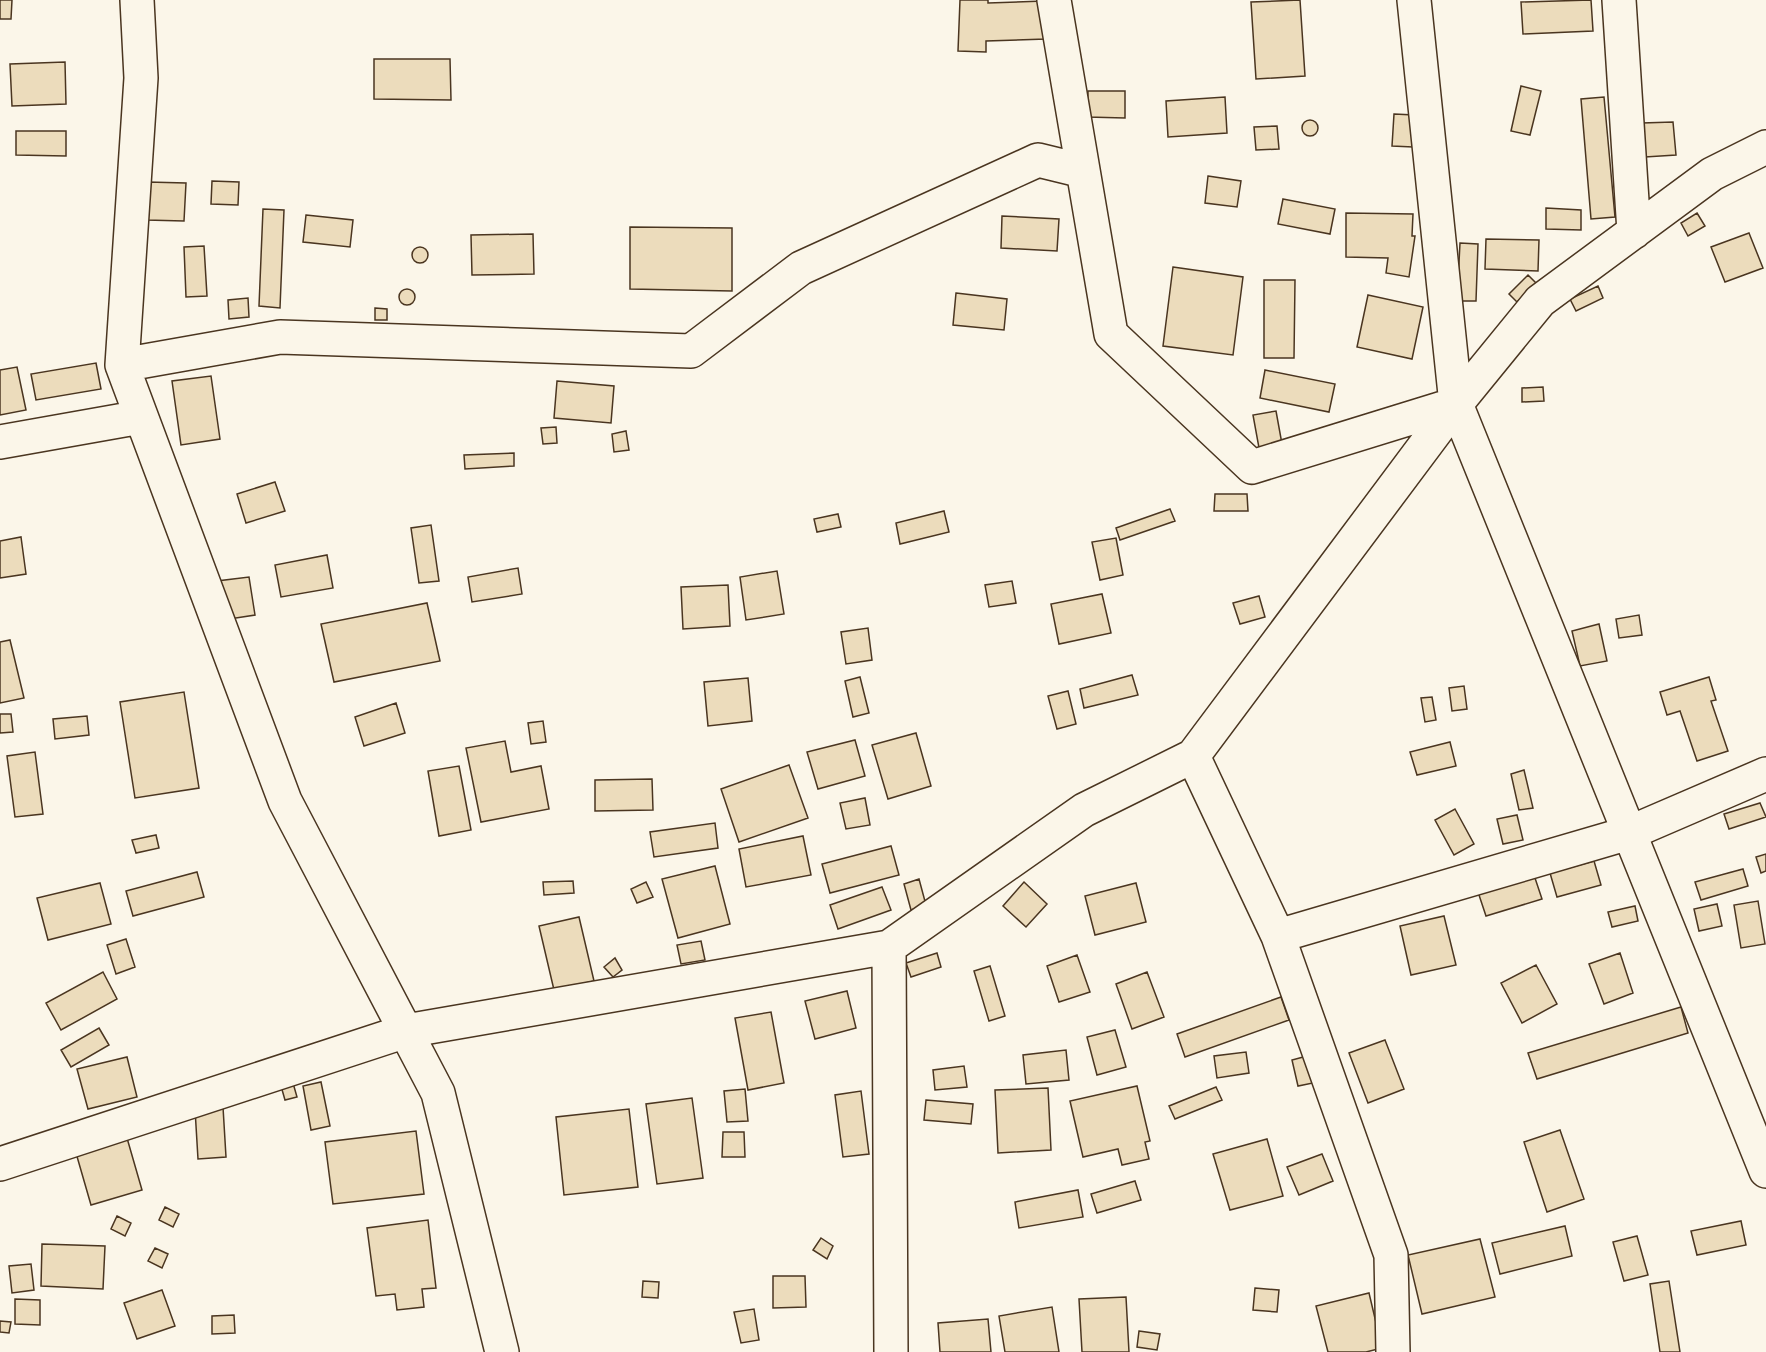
<svg xmlns="http://www.w3.org/2000/svg" width="1766" height="1352" font-family="Arial,sans-serif">
<style>
.building{fill:#ecdcbc;stroke:#4a3520;stroke-width:1.5}
.lines{fill:none;stroke-linecap:round;stroke-linejoin:round}
.minor-casing{stroke:#4a3520;stroke-width:36}
.minor{stroke:#fbf6e9;stroke-width:33}
</style>
<rect width="100%" height="100%" fill="#fbf6e9"/>
<!-- building -->
<path class="building" d="M 0,0 L 12,0 L 11,19 L 0,19 Z
M 960,0 L 988,0 L 988,3 L 1044,1 L 1046,39 L 986,41 L 986,52 L 958,51 Z
M 1300,0 L 1305,76 L 1256,79 L 1251,2 Z
M 1591,0 L 1593,31 L 1523,34 L 1521,2 Z
M 374,59 L 450,59 L 451,100 L 374,99 Z
M 65,62 L 66,104 L 12,106 L 10,64 Z
M 1521,86 L 1541,91 L 1530,135 L 1511,131 Z
M 1088,91 L 1125,91 L 1125,118 L 1087,117 Z
M 1225,97 L 1227,133 L 1168,137 L 1166,101 Z
M 1604,97 L 1615,217 L 1591,219 L 1581,99 Z
M 1394,114 L 1414,115 L 1413,147 L 1392,146 Z
M1302 128a8 8 0 1 1 16 0a8 8 0 1 1-16 0Z
M 1673,122 L 1676,155 L 1645,157 L 1642,123 Z
M 1277,126 L 1279,149 L 1256,150 L 1254,127 Z
M 16,131 L 66,131 L 66,156 L 16,155 Z
M 1208,176 L 1241,181 L 1237,207 L 1205,203 Z
M 212,181 L 239,182 L 238,205 L 211,204 Z
M 147,182 L 186,183 L 184,221 L 146,220 Z
M 1283,199 L 1335,209 L 1330,234 L 1278,224 Z
M 1546,208 L 1581,210 L 1581,230 L 1546,229 Z
M 263,209 L 284,210 L 280,308 L 259,306 Z
M 1346,213 L 1413,214 L 1412,236 L 1415,236 L 1409,277 L 1386,273 L 1388,258 L 1346,257 Z
M 1697,213 L 1705,226 L 1688,236 L 1681,223 Z
M 306,215 L 353,220 L 350,247 L 303,242 Z
M 1002,216 L 1059,219 L 1057,251 L 1001,248 Z
M 630,227 L 732,228 L 732,291 L 630,289 Z
M 1749,233 L 1763,268 L 1725,282 L 1711,247 Z
M 533,234 L 534,274 L 472,275 L 471,235 Z
M 1486,239 L 1539,240 L 1538,271 L 1485,269 Z
M 1460,243 L 1478,244 L 1476,301 L 1457,301 Z
M 204,246 L 207,296 L 186,297 L 184,247 Z
M412 255a8 8 0 1 1 16 0a8 8 0 1 1-16 0Z
M 1173,267 L 1243,277 L 1233,355 L 1163,346 Z
M 1528,275 L 1536,283 L 1517,302 L 1509,294 Z
M 1264,280 L 1295,280 L 1294,358 L 1264,358 Z
M 1598,286 L 1603,298 L 1576,311 L 1570,299 Z
M399 297a8 8 0 1 1 16 0a8 8 0 1 1-16 0Z
M 956,293 L 1007,299 L 1004,330 L 953,325 Z
M 1368,295 L 1423,307 L 1412,359 L 1357,347 Z
M 248,298 L 249,317 L 229,319 L 228,300 Z
M 375,308 L 387,309 L 387,320 L 375,320 Z
M 96,363 L 101,389 L 36,400 L 31,374 Z
M 17,367 L 26,410 L 0,415 L 0,370 Z
M 1265,370 L 1335,384 L 1329,412 L 1260,398 Z
M 211,376 L 220,439 L 181,445 L 172,381 Z
M 557,381 L 614,386 L 611,423 L 554,418 Z
M 1543,387 L 1544,401 L 1522,402 L 1522,388 Z
M 1276,411 L 1282,444 L 1259,448 L 1253,415 Z
M 556,427 L 557,443 L 543,444 L 541,428 Z
M 626,431 L 629,450 L 614,452 L 612,434 Z
M 514,453 L 514,466 L 465,469 L 464,455 Z
M 275,482 L 285,511 L 246,523 L 237,494 Z
M 1215,494 L 1247,494 L 1248,511 L 1214,511 Z
M 1170,509 L 1175,521 L 1120,540 L 1116,528 Z
M 944,511 L 949,532 L 900,544 L 896,523 Z
M 838,514 L 841,527 L 817,532 L 814,519 Z
M 431,525 L 439,581 L 419,583 L 411,528 Z
M 21,537 L 26,574 L 0,578 L 0,541 Z
M 1116,538 L 1123,575 L 1100,580 L 1092,542 Z
M 327,555 L 333,588 L 281,597 L 275,565 Z
M 518,568 L 522,594 L 472,602 L 468,577 Z
M 777,571 L 784,614 L 746,620 L 740,577 Z
M 249,577 L 255,615 L 223,620 L 217,581 Z
M 1012,581 L 1016,603 L 989,607 L 985,585 Z
M 728,585 L 730,626 L 683,629 L 681,587 Z
M 1102,594 L 1111,633 L 1059,644 L 1051,604 Z
M 1259,596 L 1265,617 L 1240,624 L 1233,603 Z
M 427,603 L 440,661 L 334,682 L 321,624 Z
M 1639,615 L 1642,635 L 1619,638 L 1616,619 Z
M 1599,624 L 1607,661 L 1580,666 L 1572,631 Z
M 868,628 L 872,660 L 846,664 L 841,632 Z
M 10,640 L 24,698 L 0,703 L 0,642 Z
M 1132,675 L 1138,695 L 1084,708 L 1080,689 Z
M 860,677 L 869,713 L 853,717 L 845,681 Z
M 1709,677 L 1716,700 L 1711,701 L 1728,751 L 1697,761 L 1680,711 L 1667,715 L 1660,692 Z
M 748,678 L 752,721 L 708,726 L 704,682 Z
M 1464,686 L 1467,709 L 1452,711 L 1449,688 Z
M 1068,691 L 1076,724 L 1057,729 L 1048,696 Z
M 184,692 L 199,788 L 135,798 L 120,702 Z
M 1432,697 L 1436,720 L 1425,722 L 1421,698 Z
M 396,703 L 405,733 L 364,746 L 355,717 Z
M 0,714 L 11,714 L 13,732 L 0,733 Z
M 87,716 L 89,735 L 55,739 L 53,719 Z
M 543,721 L 546,742 L 531,744 L 528,723 Z
M 916,733 L 931,786 L 888,799 L 872,745 Z
M 855,740 L 865,776 L 818,789 L 807,752 Z
M 505,741 L 511,772 L 541,766 L 549,809 L 481,822 L 466,748 Z
M 1450,742 L 1456,766 L 1417,775 L 1410,752 Z
M 35,752 L 43,814 L 15,817 L 7,756 Z
M 789,765 L 808,818 L 739,842 L 721,789 Z
M 459,766 L 471,830 L 439,836 L 428,771 Z
M 1524,770 L 1533,808 L 1519,810 L 1511,774 Z
M 652,779 L 653,810 L 595,811 L 595,780 Z
M 865,798 L 870,825 L 846,829 L 840,803 Z
M 1760,803 L 1766,817 L 1729,829 L 1724,814 Z
M 1455,809 L 1474,844 L 1454,855 L 1435,820 Z
M 1517,815 L 1523,840 L 1503,844 L 1497,819 Z
M 715,823 L 718,848 L 654,857 L 650,832 Z
M 156,835 L 159,848 L 136,853 L 132,840 Z
M 803,836 L 811,875 L 746,887 L 739,849 Z
M 891,846 L 899,875 L 830,893 L 822,864 Z
M 1766,854 L 1766,871 L 1761,873 L 1756,857 Z
M 1594,861 L 1601,885 L 1557,897 L 1550,873 Z
M 715,866 L 730,924 L 678,938 L 662,879 Z
M 1743,869 L 1748,886 L 1701,900 L 1695,882 Z
M 197,872 L 204,897 L 133,916 L 126,891 Z
M 1533,872 L 1542,899 L 1486,916 L 1477,889 Z
M 919,879 L 926,905 L 911,910 L 904,884 Z
M 573,881 L 574,893 L 544,895 L 543,882 Z
M 646,882 L 653,897 L 637,903 L 631,889 Z
M 1024,882 L 1047,904 L 1026,927 L 1003,906 Z
M 100,883 L 111,924 L 48,940 L 37,898 Z
M 1136,883 L 1146,922 L 1095,935 L 1085,896 Z
M 882,887 L 891,910 L 838,929 L 830,905 Z
M 1758,901 L 1765,944 L 1741,948 L 1734,905 Z
M 1717,904 L 1722,926 L 1699,931 L 1694,909 Z
M 1635,906 L 1638,921 L 1612,927 L 1608,912 Z
M 1444,916 L 1456,965 L 1411,975 L 1400,926 Z
M 579,917 L 594,981 L 554,990 L 539,926 Z
M 126,939 L 135,967 L 116,974 L 107,945 Z
M 701,941 L 705,960 L 681,964 L 677,945 Z
M 937,953 L 941,967 L 911,977 L 906,963 Z
M 1620,953 L 1633,993 L 1604,1004 L 1589,964 Z
M 1077,955 L 1090,992 L 1059,1002 L 1047,966 Z
M 615,958 L 622,970 L 613,977 L 604,967 Z
M 1536,965 L 1557,1004 L 1522,1023 L 1501,983 Z
M 990,966 L 1005,1016 L 989,1021 L 974,971 Z
M 103,972 L 117,999 L 61,1030 L 46,1003 Z
M 1147,972 L 1164,1017 L 1132,1029 L 1116,984 Z
M 847,991 L 856,1028 L 815,1039 L 805,1001 Z
M 1281,997 L 1289,1020 L 1185,1057 L 1177,1034 Z
M 1681,1007 L 1688,1033 L 1537,1079 L 1528,1053 Z
M 771,1012 L 784,1083 L 748,1090 L 735,1018 Z
M 99,1028 L 109,1045 L 71,1067 L 61,1050 Z
M 1115,1030 L 1126,1067 L 1097,1075 L 1087,1037 Z
M 1385,1040 L 1404,1089 L 1368,1103 L 1349,1053 Z
M 1066,1050 L 1069,1080 L 1026,1084 L 1023,1055 Z
M 1246,1052 L 1249,1073 L 1217,1078 L 1214,1056 Z
M 1307,1056 L 1313,1083 L 1298,1086 L 1292,1060 Z
M 127,1057 L 137,1097 L 88,1109 L 77,1069 Z
M 964,1066 L 967,1087 L 935,1090 L 933,1070 Z
M 291,1076 L 297,1097 L 285,1100 L 279,1079 Z
M 321,1082 L 330,1126 L 311,1130 L 303,1086 Z
M 1137,1086 L 1150,1141 L 1145,1142 L 1149,1159 L 1122,1165 L 1118,1149 L 1083,1157 L 1070,1101 Z
M 1216,1087 L 1222,1100 L 1175,1119 L 1169,1106 Z
M 1048,1088 L 1051,1150 L 998,1153 L 995,1090 Z
M 745,1089 L 748,1121 L 727,1122 L 724,1091 Z
M 861,1091 L 869,1154 L 843,1157 L 835,1095 Z
M 692,1098 L 703,1178 L 657,1184 L 646,1104 Z
M 926,1100 L 973,1104 L 971,1124 L 924,1120 Z
M 223,1107 L 226,1157 L 198,1159 L 195,1109 Z
M 629,1109 L 638,1187 L 564,1195 L 556,1117 Z
M 1560,1130 L 1584,1199 L 1547,1212 L 1524,1142 Z
M 416,1131 L 424,1194 L 333,1204 L 325,1142 Z
M 723,1132 L 744,1132 L 745,1157 L 722,1157 Z
M 127,1138 L 142,1190 L 91,1205 L 76,1153 Z
M 1267,1139 L 1283,1196 L 1230,1210 L 1213,1154 Z
M 1322,1154 L 1333,1181 L 1299,1195 L 1287,1167 Z
M 1135,1181 L 1141,1200 L 1097,1213 L 1091,1194 Z
M 1078,1190 L 1083,1217 L 1019,1228 L 1015,1202 Z
M 165,1207 L 179,1214 L 173,1227 L 159,1220 Z
M 117,1216 L 131,1223 L 125,1236 L 111,1229 Z
M 428,1220 L 436,1288 L 422,1289 L 424,1307 L 397,1310 L 395,1294 L 376,1296 L 367,1228 Z
M 1741,1221 L 1746,1245 L 1697,1255 L 1691,1231 Z
M 1565,1226 L 1572,1256 L 1500,1274 L 1492,1243 Z
M 1637,1236 L 1648,1275 L 1624,1281 L 1613,1242 Z
M 821,1238 L 833,1246 L 827,1259 L 813,1250 Z
M 1480,1239 L 1495,1297 L 1422,1314 L 1408,1255 Z
M 42,1244 L 105,1246 L 103,1289 L 41,1286 Z
M 155,1248 L 168,1254 L 162,1268 L 148,1261 Z
M 31,1264 L 34,1290 L 12,1293 L 9,1266 Z
M 773,1276 L 805,1276 L 806,1307 L 773,1308 Z
M 643,1281 L 659,1282 L 658,1298 L 642,1297 Z
M 1669,1281 L 1680,1352 L 1660,1352 L 1650,1284 Z
M 1255,1288 L 1279,1290 L 1277,1312 L 1253,1310 Z
M 162,1290 L 175,1326 L 137,1339 L 124,1303 Z
M 1369,1293 L 1382,1348 L 1366,1352 L 1328,1352 L 1316,1306 Z
M 1126,1297 L 1129,1352 L 1082,1352 L 1079,1299 Z
M 15,1299 L 40,1300 L 40,1325 L 15,1324 Z
M 1052,1307 L 1059,1352 L 1005,1352 L 999,1316 Z
M 754,1309 L 759,1340 L 741,1343 L 734,1312 Z
M 234,1315 L 235,1333 L 212,1334 L 212,1316 Z
M 988,1319 L 991,1352 L 940,1352 L 938,1323 Z
M 0,1321 L 11,1322 L 9,1333 L 0,1332 Z
M 1139,1331 L 1160,1334 L 1157,1350 L 1137,1347 Z"/>
<g class="lines">
<!-- minor casing -->
<g class="minor-casing">
<path id="minor" d="M 137,0 L 141,78 L 122,365 L 285,801 L 438,1093 L 502,1352
M 1054,0 L 1111,334 L 1252,467 L 1456,404
M 1414,0 L 1456,404 L 1766,1171
M 1619,0 L 1634,232
M 1766,147 L 1712,174 L 1540,301 L 1456,404 L 1193,756 L 1278,936 L 1629,833 L 1766,774
M 122,365 L 280,337 L 691,351 L 801,268 L 1038,160 L 1083,171
M 0,442 L 141,417
M 1278,936 L 1391,1255 L 1393,1352
M 0,1164 L 406,1031 L 889,947
M 891,1352 L 889,947 L 1084,810 L 1193,756"/>
</g>
<!-- minor -->
<use href="#minor" class="minor"/>
</g>
</svg>
